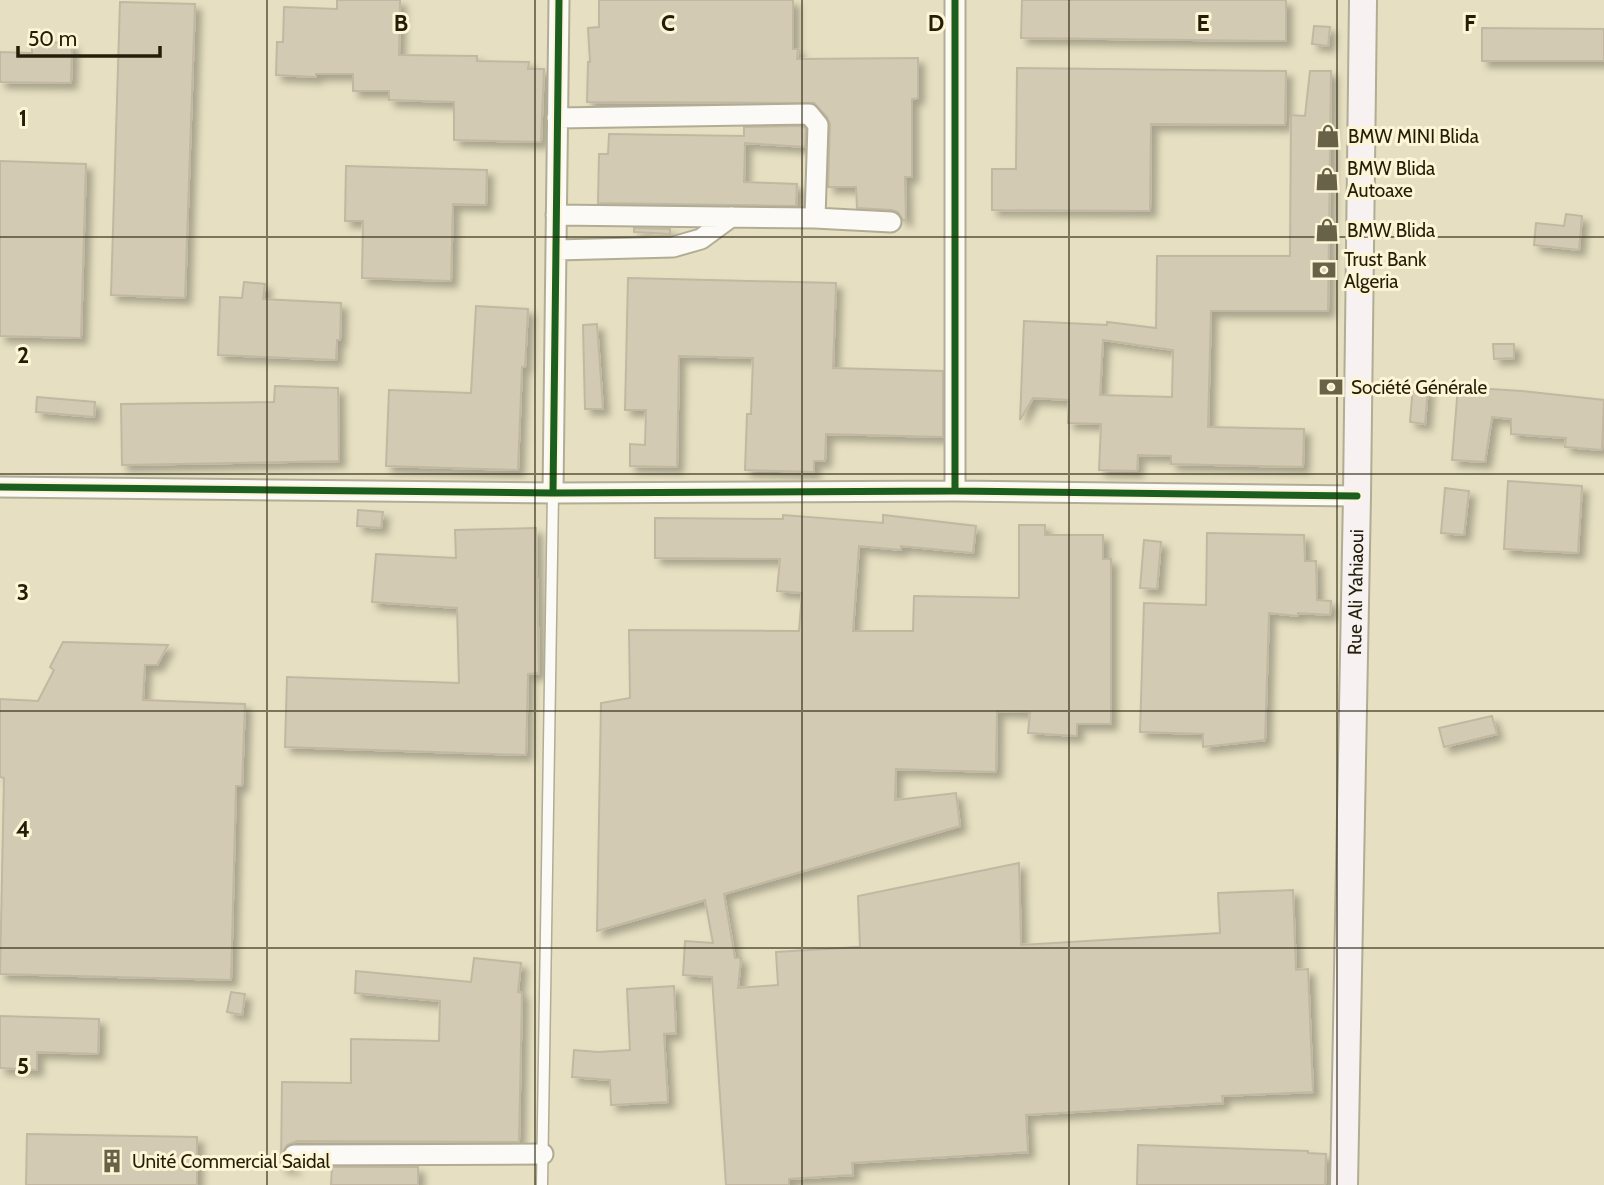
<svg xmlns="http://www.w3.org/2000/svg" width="1604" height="1185" font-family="Cabin,sans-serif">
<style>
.building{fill:#d3cab4;stroke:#c2b8a2;stroke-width:2;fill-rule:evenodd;filter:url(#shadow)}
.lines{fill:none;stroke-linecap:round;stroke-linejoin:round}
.service-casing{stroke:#b1ac94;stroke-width:13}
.minor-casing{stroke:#b1ac94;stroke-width:23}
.secondary-casing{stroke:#b1ac94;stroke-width:30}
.service{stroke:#fbfaf6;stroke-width:10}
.minor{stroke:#fbfaf6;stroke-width:19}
.secondary{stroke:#f7f2f1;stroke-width:26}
.cycleway-casing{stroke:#fdf5d5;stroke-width:11}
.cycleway{stroke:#1b5e20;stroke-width:7}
.grid{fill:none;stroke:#241e09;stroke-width:2;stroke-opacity:0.55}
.labels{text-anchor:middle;stroke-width:6;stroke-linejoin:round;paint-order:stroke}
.poi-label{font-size:19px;fill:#241e09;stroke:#fdf5d5;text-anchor:start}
.street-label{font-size:19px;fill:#241e09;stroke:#fdf5d5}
.grid-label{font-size:23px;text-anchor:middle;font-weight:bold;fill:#241e09;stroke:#fdf5d5;stroke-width:6;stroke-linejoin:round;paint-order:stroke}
</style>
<defs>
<filter id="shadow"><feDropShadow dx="6" dy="6" stdDeviation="3.5" flood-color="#0004"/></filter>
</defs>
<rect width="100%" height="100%" fill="#e6dfc1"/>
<!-- building -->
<path class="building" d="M 337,0 L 400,0 L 399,55 L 477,56 L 477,61 L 529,62 L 528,69 L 544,69 L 541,142 L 454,140 L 454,102 L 389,100 L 389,91 L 353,91 L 353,74 L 316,74 L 316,77 L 276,75 L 277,42 L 283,42 L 284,7 L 337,9 Z
M 599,0 L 793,0 L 793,49 L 798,49 L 797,59 L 918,58 L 918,98 L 912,99 L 912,177 L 905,177 L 906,220 L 903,220 L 898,212 L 892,210 L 857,208 L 856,187 L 828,187 L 830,124 L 827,117 L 814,103 L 587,102 L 588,62 L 590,62 L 588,28 L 599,27 Z
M 1022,0 L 1286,0 L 1286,41 L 1021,38 Z
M 120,2 L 195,4 L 185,298 L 111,295 Z
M 1314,26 L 1330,27 L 1328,46 L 1312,44 Z
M 1482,28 L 1604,29 L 1604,61 L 1482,61 Z
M 32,42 L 72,43 L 71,83 L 0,82 L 0,52 L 32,53 Z
M 1017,68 L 1286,71 L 1285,125 L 1151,124 L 1150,211 L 992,210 L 992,169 L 1016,169 Z
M 1310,71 L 1331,71 L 1328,311 L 1211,311 L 1208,427 L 1304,429 L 1303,467 L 1171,464 L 1171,456 L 1138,455 L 1137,471 L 1099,470 L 1101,424 L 1068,423 L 1069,400 L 1033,398 L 1020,420 L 1024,321 L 1107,325 L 1107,322 L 1156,328 L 1157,256 L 1290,256 L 1291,115 L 1305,116 ZM 1103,340 L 1173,350 L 1172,397 L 1100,395 Z
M 803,126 L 806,129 L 805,147 L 745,143 L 744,182 L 797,184 L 796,206 L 598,203 L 599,154 L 608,154 L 609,134 L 744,136 L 744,127 Z
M 0,161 L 86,164 L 81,338 L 0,336 Z
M 346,166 L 487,170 L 486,205 L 453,204 L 451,281 L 362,278 L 363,221 L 345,221 Z
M 1566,214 L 1582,216 L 1579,250 L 1534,245 L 1536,223 L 1564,226 Z
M 634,228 L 670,229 L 670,234 L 634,232 Z
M 628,278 L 836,283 L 833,368 L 943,371 L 943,437 L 826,434 L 825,461 L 814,461 L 814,472 L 745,470 L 747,414 L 751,414 L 753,358 L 679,356 L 677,467 L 630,466 L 630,444 L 645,445 L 646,410 L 625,410 Z
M 244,282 L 265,284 L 263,299 L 341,303 L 340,340 L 337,340 L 336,360 L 218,355 L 220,297 L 242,298 Z
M 476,306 L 528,309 L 525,367 L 522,367 L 518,470 L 386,466 L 389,390 L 471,393 Z
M 597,324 L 603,409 L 585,409 L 583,325 Z
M 1493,344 L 1514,344 L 1514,358 L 1494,359 Z
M 275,386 L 338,388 L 339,461 L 122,465 L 121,404 L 274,402 Z
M 1413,386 L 1428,388 L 1425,424 L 1410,422 Z
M 1458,387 L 1522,391 L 1604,400 L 1602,450 L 1565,447 L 1566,438 L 1511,434 L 1511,419 L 1492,417 L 1485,462 L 1452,460 Z
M 37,397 L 95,402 L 94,417 L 36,412 Z
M 1508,481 L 1582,486 L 1578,553 L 1504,549 Z
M 1445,488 L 1469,491 L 1464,535 L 1441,533 Z
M 358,510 L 383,512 L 381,528 L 357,526 Z
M 783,515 L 883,523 L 883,515 L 976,526 L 973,553 L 901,546 L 901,550 L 859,546 L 853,631 L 913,631 L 914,596 L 1019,598 L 1019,525 L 1045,525 L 1045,535 L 1103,535 L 1103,559 L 1111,559 L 1111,724 L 1077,724 L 1077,736 L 1028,733 L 1030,712 L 997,711 L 996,772 L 896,769 L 895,800 L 956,793 L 960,826 L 724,894 L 735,958 L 741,958 L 738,988 L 778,985 L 776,952 L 860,947 L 858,896 L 1019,863 L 1021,945 L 1220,933 L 1218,893 L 1293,890 L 1296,970 L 1308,969 L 1313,1092 L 1222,1096 L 1223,1103 L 1026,1115 L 1028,1152 L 852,1163 L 853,1175 L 789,1179 L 789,1185 L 726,1185 L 712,977 L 683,975 L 685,941 L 713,943 L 705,900 L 597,931 L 601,703 L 630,698 L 629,630 L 799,631 L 802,593 L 777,591 L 780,559 L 655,558 L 655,518 L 783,519 Z
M 536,528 L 539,673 L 528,674 L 526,755 L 285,747 L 287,677 L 459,683 L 457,608 L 372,602 L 376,554 L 456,558 L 455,530 Z
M 1207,533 L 1304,535 L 1305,561 L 1316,561 L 1317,600 L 1331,601 L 1330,615 L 1298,613 L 1298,616 L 1269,613 L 1265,740 L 1203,747 L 1203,734 L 1140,732 L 1144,603 L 1206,605 Z
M 1144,540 L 1161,542 L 1157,589 L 1140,588 Z
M 63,642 L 168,645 L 157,665 L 145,665 L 143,700 L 245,704 L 242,786 L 236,786 L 231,980 L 0,974 L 4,778 L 0,777 L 0,699 L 38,701 L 54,670 L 50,667 Z
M 1492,716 L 1497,734 L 1444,747 L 1439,728 Z
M 474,958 L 521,963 L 518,992 L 522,993 L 519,1142 L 297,1141 L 287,1145 L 282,1154 L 284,1162 L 296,1168 L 281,1167 L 282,1082 L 351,1083 L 351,1039 L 439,1041 L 440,1001 L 355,993 L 356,971 L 471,982 Z
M 674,986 L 676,1033 L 664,1034 L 668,1102 L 611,1105 L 610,1080 L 572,1077 L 574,1050 L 598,1052 L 630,1050 L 627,989 Z
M 231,992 L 245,994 L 242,1015 L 227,1012 Z
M 0,1016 L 99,1019 L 98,1054 L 37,1052 L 37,1070 L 0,1068 Z
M 27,1134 L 197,1137 L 197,1185 L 26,1185 Z
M 1138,1145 L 1308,1151 L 1308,1153 L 1326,1154 L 1325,1185 L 1137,1185 Z
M 332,1167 L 418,1167 L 418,1185 L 331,1185 Z"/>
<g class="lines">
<!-- service casing -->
<g class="service-casing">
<path id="service" d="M 542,1185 L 553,493"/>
</g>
<!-- minor casing -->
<g class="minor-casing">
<path id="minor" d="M 557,118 L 809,114 L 818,125 L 815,218
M 556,215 L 815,218 L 891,222
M 556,250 L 673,247 L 701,239 L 731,217
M 0,487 L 553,493 L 955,491 L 1357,496
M 955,491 L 955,0
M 553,493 L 559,0
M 294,1155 L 543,1154"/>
</g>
<!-- secondary casing -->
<g class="secondary-casing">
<g id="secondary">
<path id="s1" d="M 1344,1185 L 1357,496 L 1363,0"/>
</g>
</g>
<!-- service -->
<use href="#service" class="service"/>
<!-- minor -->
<use href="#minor" class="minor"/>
<!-- secondary -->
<use href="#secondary" class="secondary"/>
<!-- cycleway casing -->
<g class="cycleway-casing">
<path id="cycleway" d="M 0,487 L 553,493 L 955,491 L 1357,496
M 955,491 L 955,0
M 553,493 L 559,0"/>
</g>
<!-- cycleway -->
<use href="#cycleway" class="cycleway"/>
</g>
<!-- grid -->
<path class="grid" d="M 267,0 L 267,1185M 535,0 L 535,1185M 802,0 L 802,1185M 1069,0 L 1069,1185M 1337,0 L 1337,1185M 0,237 L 1604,237M 0,474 L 1604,474M 0,711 L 1604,711M 0,948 L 1604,948"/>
<!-- icons -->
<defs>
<g id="shop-bare" transform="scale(1.89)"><path d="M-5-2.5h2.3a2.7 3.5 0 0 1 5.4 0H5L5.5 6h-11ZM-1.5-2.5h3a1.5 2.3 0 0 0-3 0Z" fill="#686249" stroke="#fdf5d5" stroke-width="2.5" paint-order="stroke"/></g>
<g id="bank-bare" transform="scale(1.89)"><path d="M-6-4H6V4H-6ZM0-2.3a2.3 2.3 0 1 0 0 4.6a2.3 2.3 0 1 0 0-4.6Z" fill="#686249" stroke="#fdf5d5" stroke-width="2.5" paint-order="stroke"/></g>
<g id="building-bare" transform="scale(1.89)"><path d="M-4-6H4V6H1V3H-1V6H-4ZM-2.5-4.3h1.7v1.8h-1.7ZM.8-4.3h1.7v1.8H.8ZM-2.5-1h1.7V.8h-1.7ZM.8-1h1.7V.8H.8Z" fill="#686249" stroke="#fdf5d5" stroke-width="2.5" paint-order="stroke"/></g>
</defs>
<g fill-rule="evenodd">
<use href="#shop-bare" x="1328" y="136"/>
<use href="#shop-bare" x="1327" y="179"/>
<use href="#shop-bare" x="1327" y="230"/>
<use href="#bank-bare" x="1324" y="270"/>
<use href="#bank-bare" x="1331" y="387"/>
<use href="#building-bare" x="112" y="1161"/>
</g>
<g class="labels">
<!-- poi labels -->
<g class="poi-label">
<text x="1348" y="143">BMW MINI Blida</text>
<text x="1347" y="175">BMW Blida<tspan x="1347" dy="22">Autoaxe</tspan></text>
<text x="1347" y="237">BMW Blida</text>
<text x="1344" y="266">Trust Bank<tspan x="1344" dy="22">Algeria</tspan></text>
<text x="1351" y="394">Société Générale</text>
<text x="132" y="1168">Unité Commercial Saidal</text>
</g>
<!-- street labels -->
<g class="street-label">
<text dy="7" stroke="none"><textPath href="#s1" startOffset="593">Rue Ali Yahiaoui</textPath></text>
</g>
</g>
<g class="grid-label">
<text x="401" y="31">B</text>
<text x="668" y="31">C</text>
<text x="936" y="31">D</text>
<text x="1203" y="31">E</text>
<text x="1470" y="31">F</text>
<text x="23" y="126">1</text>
<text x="23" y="363">2</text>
<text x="23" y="600">3</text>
<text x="23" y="837">4</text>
<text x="23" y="1074">5</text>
</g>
<!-- scale -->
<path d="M18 46v10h142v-10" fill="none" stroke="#241e09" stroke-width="3.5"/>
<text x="28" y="46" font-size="21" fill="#241e09" stroke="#fdf5d5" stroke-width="5" paint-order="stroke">50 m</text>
</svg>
